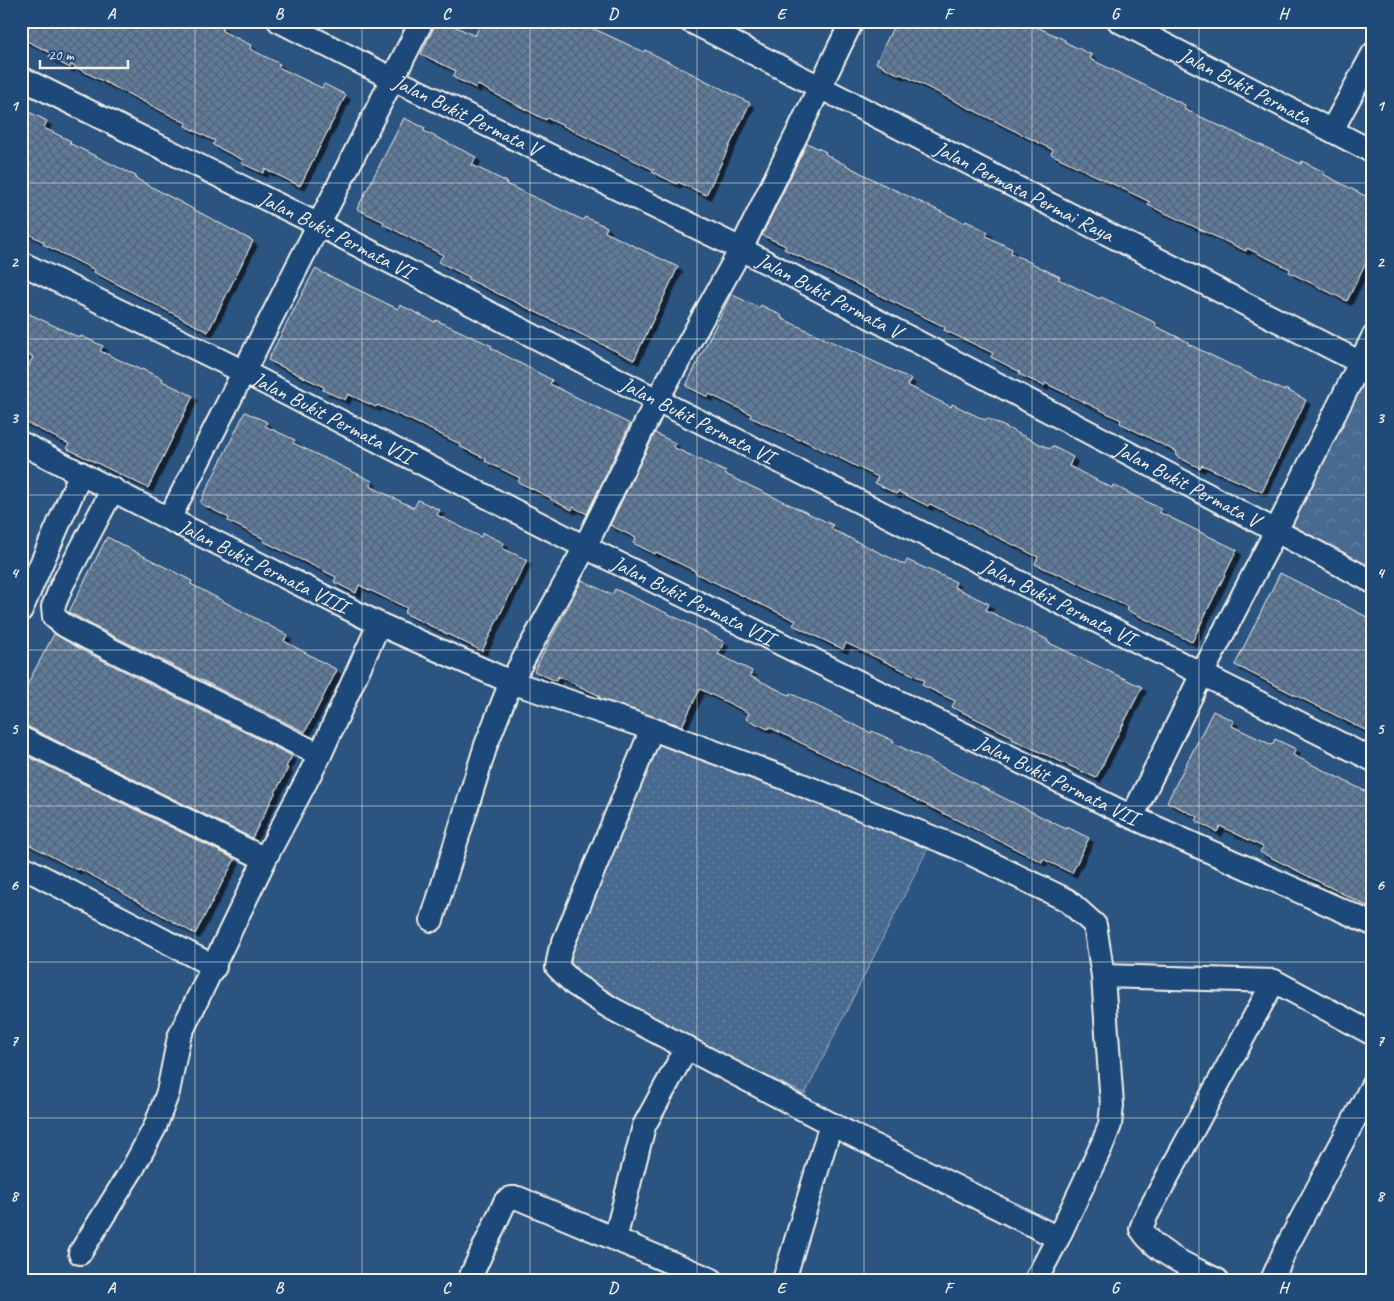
<svg xmlns="http://www.w3.org/2000/svg" width="1394" height="1301" font-family="Caveat,sans-serif">
<style>
.grass{fill:url(#grass-dots);stroke:#9eaebc}
.forest{fill:url(#forest-crowns);stroke:#9eaebc}
.building{fill:url(#building-cross-hatch);stroke:#f4f1e8;filter:url(#shadow)}
.lines{fill:none;stroke-linecap:round;stroke-linejoin:round}
.minor-casing{stroke:#f4f1e8;stroke-width:26}
.minor{stroke:#1f4a7a;stroke-width:22}
.grid{fill:none;stroke:#f4f1e8;stroke-width:1;stroke-opacity:0.55}
.labels{text-anchor:middle;stroke-width:4;stroke-linejoin:round;paint-order:stroke}
.street-label{font-size:21px;fill:#f4f1e8;stroke:#1f4a7a}
.neatline{fill:none;stroke:#f4f1e8;stroke-width:2}
.grid-label{font-size:16px;text-anchor:middle;font-weight:bold;fill:#f4f1e8}
</style>
<defs>
<pattern id="grass-dots" width="8" height="8" patternUnits="userSpaceOnUse" patternTransform="scale(1.25)"><rect width="8" height="8" fill="#496b90"/><path d="M2 2h.1M6 6h.1" fill="none" stroke="#6481a0" stroke-width="1.8" stroke-linecap="round"/></pattern>
<pattern id="forest-crowns" width="20" height="18" patternUnits="userSpaceOnUse" patternTransform="scale(1.25)"><rect width="20" height="18" fill="#496b90"/><path d="M2 6a3 3 0 1 1 6 0M12 15a3 3 0 1 1 6 0" fill="none" stroke="#6481a0"/></pattern>
<pattern id="building-cross-hatch" width="8" height="8" patternUnits="userSpaceOnUse" patternTransform="scale(1.25)"><rect width="8" height="8" fill="#5e7b9a"/><path d="M0 0l8 8M0 8l8-8" fill="none" stroke="#556474"/></pattern>
<filter id="shadow"><feDropShadow dx="4.5" dy="4.5" stdDeviation="0" flood-color="#0009"/></filter>
</defs>
<rect width="100%" height="100%" fill="#2c5481"/>
<filter id="ink" filterUnits="userSpaceOnUse"><feTurbulence type="fractalNoise" baseFrequency=".02" numOctaves="2"/><feDisplacementMap in="SourceGraphic" scale="10" xChannelSelector="R" yChannelSelector="G"/><feConvolveMatrix kernelMatrix="1 2 1 2 8 2 1 2 1" color-interpolation-filters="sRGB"/></filter>
<g filter="url(#ink)">
<!-- grass -->
<path class="grass" d="M 646,728 L 933,838 L 805,1094 L 553,974 Z"/>
<!-- forest -->
<path class="forest" d="M 1360,362 L 1373,369 L 1373,582 L 1276,531 Z"/>
<!-- building -->
<path class="building" d="M 28,21 L 211,21 L 223,27 L 222,31 L 251,45 L 250,49 L 280,64 L 278,67 L 322,88 L 324,84 L 346,95 L 300,186 L 265,169 L 263,173 L 241,163 L 243,160 L 213,145 L 215,141 L 185,126 L 186,123 L 71,65 L 70,68 L 49,57 L 51,53 L 21,38 Z
M 437,21 L 444,21 L 475,36 L 482,21 L 577,21 L 644,52 L 645,50 L 750,103 L 706,195 L 678,182 L 677,184 L 652,172 L 654,170 L 547,118 L 546,120 L 478,85 L 476,88 L 453,77 L 456,71 L 421,54 Z
M 896,21 L 1024,21 L 1065,40 L 1065,42 L 1092,55 L 1090,59 L 1185,105 L 1184,109 L 1301,164 L 1302,161 L 1324,172 L 1323,174 L 1373,200 L 1373,248 L 1347,301 L 1289,272 L 1290,269 L 1247,248 L 1246,251 L 1148,205 L 1150,202 L 1051,154 L 1053,150 L 901,74 L 900,75 L 876,63 Z
M 21,108 L 47,121 L 44,128 L 71,141 L 69,143 L 136,176 L 135,178 L 253,241 L 208,332 L 94,272 L 95,270 L 43,244 L 44,242 L 21,230 Z
M 404,118 L 425,128 L 424,131 L 476,157 L 472,165 L 507,182 L 506,184 L 583,220 L 585,217 L 607,227 L 605,232 L 678,267 L 634,360 L 468,279 L 469,277 L 439,262 L 443,255 L 383,224 L 384,222 L 357,209 Z
M 807,143 L 826,152 L 825,154 L 878,182 L 965,223 L 966,221 L 988,232 L 986,236 L 1012,249 L 1011,253 L 1060,277 L 1058,279 L 1100,299 L 1101,297 L 1156,323 L 1155,326 L 1188,342 L 1188,344 L 1284,391 L 1285,389 L 1306,400 L 1262,492 L 1202,465 L 1200,468 L 1176,456 L 1177,452 L 1120,423 L 1121,420 L 1045,383 L 1044,386 L 1019,374 L 1020,372 L 991,357 L 993,353 L 944,330 L 945,327 L 784,249 L 786,246 L 762,235 Z
M 315,269 L 398,309 L 400,305 L 435,322 L 436,320 L 492,346 L 491,348 L 552,380 L 550,384 L 630,424 L 587,514 L 573,507 L 572,510 L 550,499 L 551,498 L 518,482 L 520,478 L 485,461 L 486,459 L 459,446 L 460,444 L 413,421 L 377,405 L 376,407 L 348,394 L 345,400 L 323,390 L 324,387 L 268,360 Z
M 731,294 L 759,308 L 761,305 L 782,316 L 781,318 L 911,379 L 907,385 L 951,407 L 952,404 L 985,420 L 987,418 L 1050,449 L 1052,446 L 1073,457 L 1069,466 L 1112,488 L 1113,485 L 1161,509 L 1159,512 L 1237,550 L 1192,642 L 1127,610 L 1128,607 L 1058,573 L 1057,574 L 1035,564 L 1038,557 L 930,504 L 928,506 L 898,491 L 897,494 L 875,483 L 878,477 L 801,439 L 800,440 L 750,417 L 751,414 L 709,394 L 708,397 L 686,386 Z
M 21,310 L 80,338 L 81,336 L 103,346 L 100,351 L 141,370 L 142,369 L 163,379 L 162,381 L 193,396 L 148,488 L 66,448 L 69,444 L 21,420 L 21,381 L 33,357 L 21,352 Z
M 245,412 L 267,422 L 265,426 L 295,440 L 293,443 L 372,481 L 370,486 L 414,508 L 418,500 L 440,510 L 437,515 L 481,537 L 483,533 L 504,543 L 502,548 L 527,560 L 482,651 L 404,613 L 407,608 L 359,585 L 356,593 L 334,582 L 336,577 L 263,541 L 264,539 L 228,521 L 229,518 L 200,503 Z
M 655,433 L 675,443 L 673,447 L 726,472 L 725,474 L 833,525 L 831,529 L 905,565 L 907,560 L 956,582 L 954,587 L 989,604 L 986,610 L 1048,640 L 1047,642 L 1142,687 L 1096,778 L 1012,739 L 1013,737 L 952,707 L 955,701 L 922,685 L 924,680 L 846,643 L 843,649 L 815,636 L 793,625 L 796,621 L 695,573 L 695,571 L 656,552 L 655,554 L 633,543 L 636,538 L 610,525 Z
M 107,537 L 192,581 L 191,584 L 287,635 L 284,641 L 337,670 L 305,732 L 96,627 L 69,612 Z
M 1280,573 L 1373,620 L 1373,734 L 1235,665 Z
M 582,580 L 612,595 L 615,589 L 692,625 L 724,642 L 718,654 L 752,671 L 750,676 L 789,695 L 790,693 L 871,733 L 872,731 L 894,741 L 893,743 L 1002,797 L 1066,829 L 1067,827 L 1089,838 L 1072,873 L 1043,859 L 1042,862 L 769,727 L 768,729 L 746,719 L 749,713 L 700,689 L 682,726 L 599,698 L 600,696 L 558,676 L 556,681 L 534,671 Z
M 54,634 L 84,651 L 292,756 L 286,767 L 288,768 L 252,838 L 27,726 L 21,725 L 21,696 Z
M 1213,711 L 1234,721 L 1232,726 L 1272,745 L 1275,739 L 1296,749 L 1293,755 L 1373,795 L 1373,909 L 1260,852 L 1263,847 L 1220,826 L 1217,832 L 1196,821 L 1198,817 L 1167,802 Z
M 21,753 L 235,859 L 195,934 L 123,893 L 123,892 L 78,868 L 77,870 L 21,840 Z"/>
<g class="lines">
<!-- minor casing -->
<g class="minor-casing">
<g id="minor">
<path id="s1" d="M 279,21 L 393,79 L 741,249 L 1373,582"/>
<path id="s2" d="M 690,21 L 1373,369"/>
<path id="s3" d="M 1119,21 L 1373,152"/>
<path id="s4" d="M 21,78 L 319,225 L 657,400 L 1373,760"/>
<path d="M 1332,130 L 1373,54"/>
<path id="s5" d="M 21,263 L 244,372 L 585,547 L 1132,817 L 1373,924"/>
<path id="s6" d="M 21,443 L 169,519 L 379,624 L 511,682 L 652,729 L 782,777 L 959,848 L 1067,900 L 1095,925 L 1103,976 L 1112,1105 L 1110,1125 L 1102,1145 L 1058,1238 L 1036,1280"/>
<path d="M 113,489 L 62,585 L 53,607 L 54,617 L 64,625 L 90,639 L 320,755"/>
<path d="M 169,519 L 422,21"/>
<path d="M 21,610 L 81,473"/>
<path d="M 652,729 L 560,951 L 557,967 L 574,984 L 611,1008 L 831,1124 L 1058,1238"/>
<path d="M 21,738 L 265,859"/>
<path d="M 1132,817 L 1202,674 L 1276,531 L 1373,337"/>
<path d="M 21,866 L 215,967"/>
<path d="M 432,920 L 486,745 L 511,682 L 585,547 L 657,400 L 741,249 L 852,21"/>
<path d="M 1103,976 L 1274,981 L 1373,1034"/>
<path d="M 615,1239 L 644,1126 L 687,1047"/>
<path d="M 80,1253 L 133,1168 L 155,1127 L 168,1092 L 179,1037 L 265,859 L 320,755 L 379,624"/>
<path d="M 469,1280 L 505,1202 L 511,1198 L 518,1198 L 712,1280"/>
<path d="M 784,1280 L 831,1124"/>
<path d="M 1217,1280 C 1191,1267 1157,1254 1141,1229 L 1146,1216 L 1274,981"/>
<path d="M 1272,1280 L 1286,1248 L 1373,1084"/>
</g>
</g>
<!-- minor -->
<use href="#minor" class="minor"/>
</g>
</g>
<!-- grid -->
<path class="grid" d="M 195,21 L 195,1280M 362,21 L 362,1280M 530,21 L 530,1280M 697,21 L 697,1280M 864,21 L 864,1280M 1032,21 L 1032,1280M 1199,21 L 1199,1280M 21,183 L 1373,183M 21,339 L 1373,339M 21,495 L 1373,495M 21,650 L 1373,650M 21,806 L 1373,806M 21,962 L 1373,962M 21,1118 L 1373,1118"/>
<g class="labels">
<!-- street labels -->
<g class="street-label">
<text dy="7" stroke="none"><textPath href="#s3" startOffset="142">Jalan Bukit Permata</textPath></text>
<text dy="7" stroke="none"><textPath href="#s1" startOffset="210">Jalan Bukit Permata V</textPath></text>
<text dy="7" stroke="none"><textPath href="#s2" startOffset="375">Jalan Permata Permai Raya</textPath></text>
<text dy="7" stroke="none"><textPath href="#s4" startOffset="352">Jalan Bukit Permata VI</textPath></text>
<text dy="7" stroke="none"><textPath href="#s1" startOffset="615">Jalan Bukit Permata V</textPath></text>
<text dy="7" stroke="none"><textPath href="#s5" startOffset="348">Jalan Bukit Permata VII</textPath></text>
<text dy="7" stroke="none"><textPath href="#s4" startOffset="758">Jalan Bukit Permata VI</textPath></text>
<text dy="7" stroke="none"><textPath href="#s1" startOffset="1020">Jalan Bukit Permata V</textPath></text>
<text dy="7" stroke="none"><textPath href="#s6" startOffset="272">Jalan Bukit Permata VIII</textPath></text>
<text dy="7" stroke="none"><textPath href="#s5" startOffset="752">Jalan Bukit Permata VII</textPath></text>
<text dy="7" stroke="none"><textPath href="#s4" startOffset="1162">Jalan Bukit Permata VI</textPath></text>
<text dy="7" stroke="none"><textPath href="#s5" startOffset="1158">Jalan Bukit Permata VII</textPath></text>
</g>
</g>
<!-- margin -->
<rect width="1394" height="1301" fill="none" stroke="#1f4a7a" stroke-width="55"/>
<!-- scale -->
<path d="M40 60v8h88v-8" fill="none" stroke="#f4f1e8" stroke-width="2.5"/>
<text x="48" y="60" font-size="15" fill="#f4f1e8" stroke="#1f4a7a" stroke-width="4" paint-order="stroke">20 m</text>
<rect x="28" y="28" width="1338" height="1246" class="neatline"/>
<g class="grid-label">
<text x="111" y="19">A</text>
<text x="279" y="19">B</text>
<text x="446" y="19">C</text>
<text x="613" y="19">D</text>
<text x="781" y="19">E</text>
<text x="948" y="19">F</text>
<text x="1115" y="19">G</text>
<text x="1283" y="19">H</text>
<text x="14" y="111">1</text>
<text x="1380" y="111">1</text>
<text x="14" y="267">2</text>
<text x="1380" y="267">2</text>
<text x="14" y="423">3</text>
<text x="1380" y="423">3</text>
<text x="14" y="578">4</text>
<text x="1380" y="578">4</text>
<text x="14" y="734">5</text>
<text x="1380" y="734">5</text>
<text x="14" y="890">6</text>
<text x="1380" y="890">6</text>
<text x="14" y="1046">7</text>
<text x="1380" y="1046">7</text>
<text x="14" y="1201">8</text>
<text x="1380" y="1201">8</text>
<text x="111" y="1293">A</text>
<text x="279" y="1293">B</text>
<text x="446" y="1293">C</text>
<text x="613" y="1293">D</text>
<text x="781" y="1293">E</text>
<text x="948" y="1293">F</text>
<text x="1115" y="1293">G</text>
<text x="1283" y="1293">H</text>
</g>
</svg>
